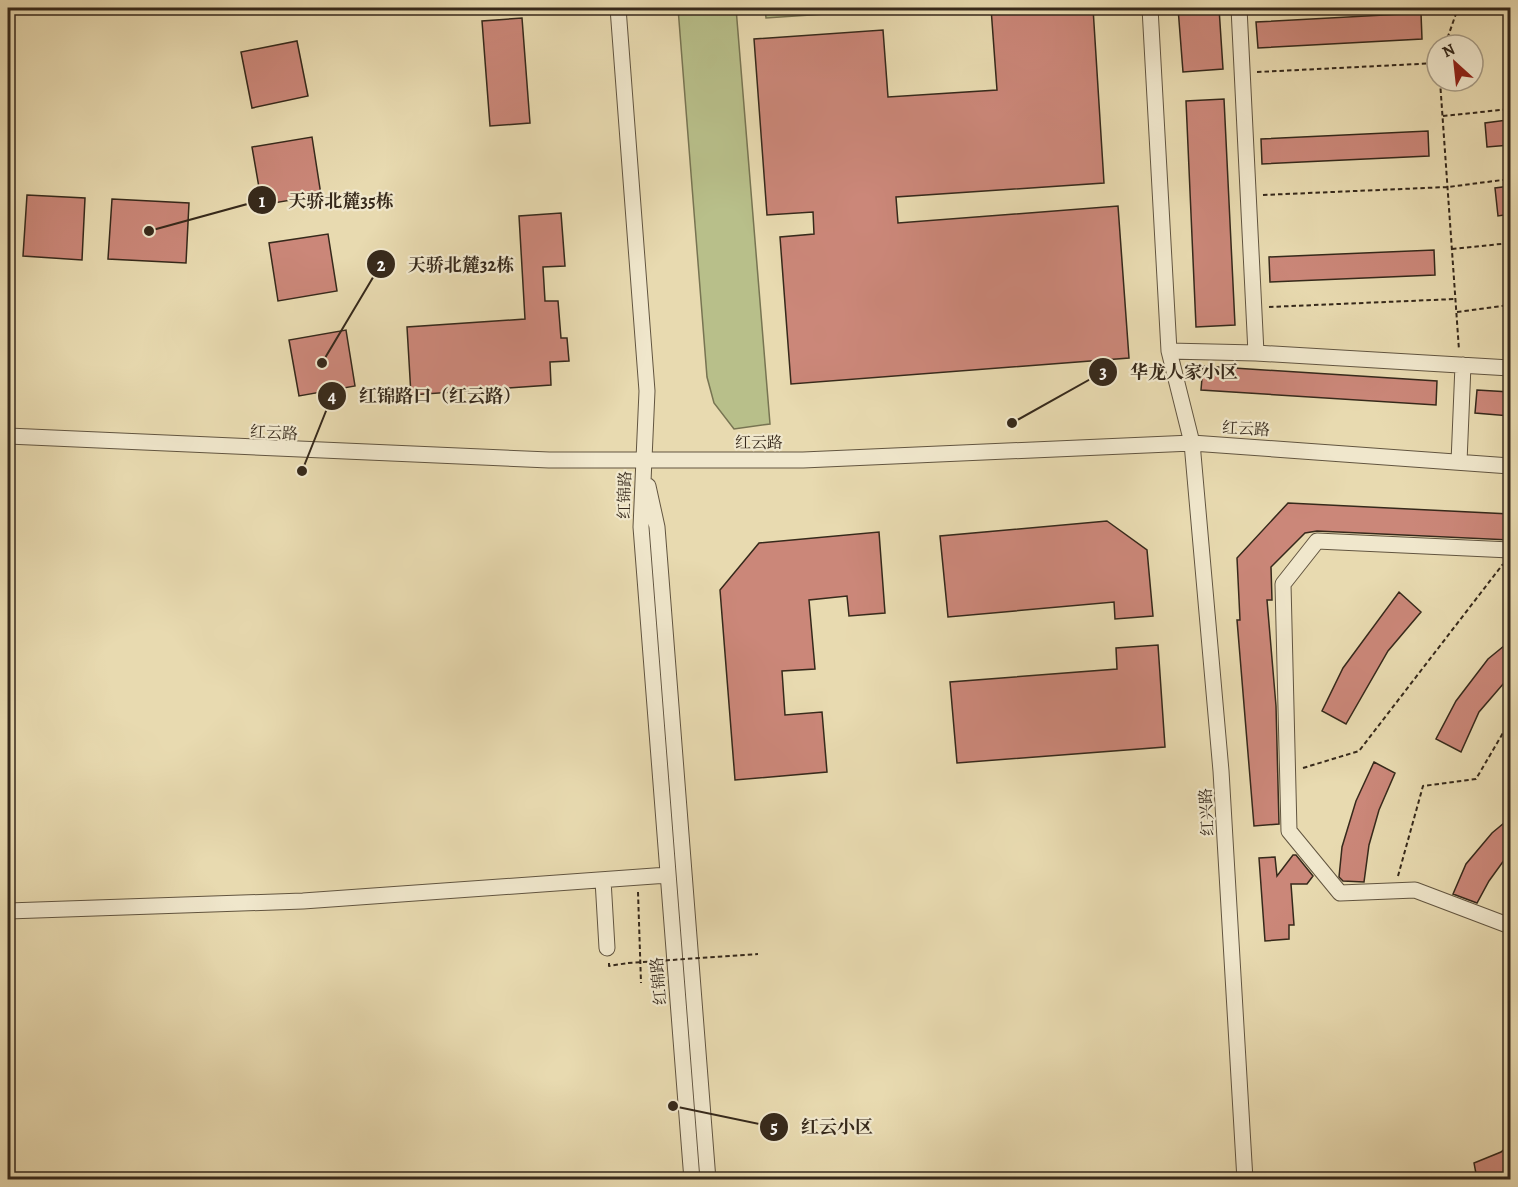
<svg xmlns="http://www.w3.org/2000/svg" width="1518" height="1187" font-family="Alegreya,'Noto Serif SC',serif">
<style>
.green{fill:#b8bf8a;stroke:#777452;stroke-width:1.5}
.building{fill:#cb8779;stroke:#36291b;stroke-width:1.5}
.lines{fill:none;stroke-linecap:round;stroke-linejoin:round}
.minor-casing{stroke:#625540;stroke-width:17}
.path{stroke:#36291b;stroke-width:2;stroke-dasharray:4.5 3;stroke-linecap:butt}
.minor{stroke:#f0e7cc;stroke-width:15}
.path-bridge{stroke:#36291b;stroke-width:2;stroke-dasharray:4.5 3;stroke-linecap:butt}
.labels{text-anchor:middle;stroke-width:4.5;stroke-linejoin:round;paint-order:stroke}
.street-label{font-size:16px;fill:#36291b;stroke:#f0e7cc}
.leader{fill:none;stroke:#36291b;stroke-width:2}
.callout-dot{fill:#36291b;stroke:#f0e7cc;stroke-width:2}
.mark-label{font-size:18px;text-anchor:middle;font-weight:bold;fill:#fff}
.callout-label{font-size:18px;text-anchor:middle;font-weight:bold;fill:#36291b;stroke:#f0e7cc;stroke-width:4.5;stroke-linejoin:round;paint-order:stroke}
</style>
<rect width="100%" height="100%" fill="#e8dab0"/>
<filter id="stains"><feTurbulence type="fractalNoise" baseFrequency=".00333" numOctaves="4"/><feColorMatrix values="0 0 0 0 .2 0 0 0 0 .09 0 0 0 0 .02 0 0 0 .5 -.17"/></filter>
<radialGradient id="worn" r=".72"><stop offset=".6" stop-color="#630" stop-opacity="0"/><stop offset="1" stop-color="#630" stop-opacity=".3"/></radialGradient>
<!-- green -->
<path class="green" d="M 678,8 L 736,8 L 770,424 L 734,429 L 714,403 L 707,377 Z
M 765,8 L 885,8 L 885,10 L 766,18 Z"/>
<!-- building -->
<path class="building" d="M 991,8 L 1093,8 L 1104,183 L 896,197 L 898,223 L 1118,206 L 1129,358 L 791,384 L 780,237 L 814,234 L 813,212 L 767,215 L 754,39 L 883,30 L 888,97 L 997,90 Z
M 1178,8 L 1219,8 L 1223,69 L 1183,72 Z
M 1421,13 L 1422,39 L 1258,48 L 1256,22 Z
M 522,18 L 530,123 L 490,126 L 482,21 Z
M 297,41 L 308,96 L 252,108 L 241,52 Z
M 1224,99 L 1235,325 L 1196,327 L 1186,101 Z
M 1507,120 L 1508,126 L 1510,126 L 1510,145 L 1487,147 L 1485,123 Z
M 1428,131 L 1429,156 L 1262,164 L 1261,139 Z
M 312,137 L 321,195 L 262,205 L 252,147 Z
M 1510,186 L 1510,214 L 1498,216 L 1495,188 Z
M 27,195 L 85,198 L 82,260 L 23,256 Z
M 112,199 L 189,203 L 186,263 L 108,259 Z
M 561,213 L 565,266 L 543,267 L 545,301 L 558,301 L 561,338 L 567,338 L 569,361 L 550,362 L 551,385 L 411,395 L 407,327 L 525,319 L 519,216 Z
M 328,234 L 337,291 L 278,301 L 269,243 Z
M 1434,250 L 1435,275 L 1270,282 L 1269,257 Z
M 346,330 L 355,386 L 299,396 L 289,340 Z
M 1203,366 L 1437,381 L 1436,405 L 1201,390 Z
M 1477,390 L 1510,392 L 1510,416 L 1475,413 Z
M 1288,503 L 1510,514 L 1510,540 L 1317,531 L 1305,533 L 1271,567 L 1272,600 L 1267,600 L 1276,706 L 1279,824 L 1254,826 L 1237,620 L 1240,620 L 1237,558 Z
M 1107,521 L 1147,550 L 1153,616 L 1115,619 L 1114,602 L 948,617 L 940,536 Z
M 879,532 L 885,613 L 849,616 L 847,596 L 809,600 L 815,669 L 782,671 L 785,715 L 822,712 L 827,772 L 735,780 L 720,590 L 759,543 Z
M 1399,592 L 1421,612 L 1388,651 L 1346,724 L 1322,711 L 1343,668 Z
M 1510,641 L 1510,676 L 1479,712 L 1461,752 L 1436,739 L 1456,701 L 1488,659 Z
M 1158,645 L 1165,747 L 957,763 L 950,682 L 1117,669 L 1116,648 Z
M 1374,762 L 1395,773 L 1379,810 L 1369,845 L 1364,882 L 1343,881 L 1339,877 L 1342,847 L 1356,801 Z
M 1510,818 L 1510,852 L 1489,881 L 1477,903 L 1453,894 L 1466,864 L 1492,833 Z
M 1293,855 L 1296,855 L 1313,876 L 1307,884 L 1291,884 L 1294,925 L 1289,925 L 1289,939 L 1265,941 L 1259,858 L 1275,857 L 1277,876 Z
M 1510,1144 L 1510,1171 L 1492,1179 L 1477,1179 L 1474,1163 L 1501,1152 Z"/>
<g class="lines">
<!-- minor casing -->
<g class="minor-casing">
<path id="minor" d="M 618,8 L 647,391 L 641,527 L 692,1180
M 1150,8 L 1169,351 L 1192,443 L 1221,771 L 1245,1180
M 1239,8 L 1256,353 L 1510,368
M 1169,351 L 1256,353
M 8,436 L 549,460 L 803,460 L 1192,443 L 1510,466
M 1459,462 L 1463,365
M 648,486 L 657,527 L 708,1180
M 1510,550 L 1317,541 L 1283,584 L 1289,831 L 1340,893 L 1415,890 L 1510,926
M 603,880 L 607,948
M 8,911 L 303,901 L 668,875"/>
</g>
<!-- path -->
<path class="path" d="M 1445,45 L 1458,8
M 1257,72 L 1437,63
M 1440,81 L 1459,350
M 1443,116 L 1510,109
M 1263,195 L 1448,187 L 1510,179
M 1452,249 L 1510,243
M 1269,307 L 1455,299
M 1457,312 L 1510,305
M 1303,768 L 1359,751 L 1503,564
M 1398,876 L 1423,786 L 1476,779 L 1510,721
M 638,892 L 641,983
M 1505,907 L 1510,901
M 609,963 L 609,966 L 628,963"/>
<!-- minor -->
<use href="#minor" class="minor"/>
<!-- path-bridge -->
<path class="path-bridge" d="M 628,963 L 758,954"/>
</g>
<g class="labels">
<!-- street labels -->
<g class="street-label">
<text transform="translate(1246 428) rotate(3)" y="6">红云路</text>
<text transform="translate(274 432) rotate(3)" y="6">红云路</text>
<text x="759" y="448">红云路</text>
<text transform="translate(624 495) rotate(-89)" y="6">红锦路</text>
<text transform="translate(1206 812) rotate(-93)" y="6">红兴路</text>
<text transform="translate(658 981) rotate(-95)" y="6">红锦路</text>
</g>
</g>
<!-- callouts -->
<path class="leader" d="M149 231L262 200M322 363L381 264M1012 423L1103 372M302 471L332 396M673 1106L774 1127"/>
<g class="callout-dot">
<circle cx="149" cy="231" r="6"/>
<circle cx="322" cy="363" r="6"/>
<circle cx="1012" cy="423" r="6"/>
<circle cx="302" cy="471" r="6"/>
<circle cx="673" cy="1106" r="6"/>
<circle cx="262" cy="200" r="15"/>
<circle cx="381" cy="264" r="15"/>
<circle cx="1103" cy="372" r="15"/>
<circle cx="332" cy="396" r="15"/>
<circle cx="774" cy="1127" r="15"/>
</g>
<g class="mark-label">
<text x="262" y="207">1</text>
<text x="381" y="271">2</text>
<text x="1103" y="378">3</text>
<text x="332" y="402">4</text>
<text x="774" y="1133">5</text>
</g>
<g class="callout-label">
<text x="341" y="207">天骄北麓35栋</text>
<text x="461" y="271">天骄北麓32栋</text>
<text x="1184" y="378">华龙人家小区</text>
<text x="440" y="402">红锦路口（红云路）</text>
<text x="837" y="1133">红云小区</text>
</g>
<!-- margin -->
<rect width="1518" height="1187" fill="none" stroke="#e8dab0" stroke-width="30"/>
<rect x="9" y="9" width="1500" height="1169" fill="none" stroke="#36291b" stroke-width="3"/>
<rect x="15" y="15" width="1488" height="1157" fill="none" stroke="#36291b" stroke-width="1.5"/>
<!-- north arrow -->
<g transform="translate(1455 63) rotate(333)"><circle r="28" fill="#f0e7cc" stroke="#a69b85" stroke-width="1.5"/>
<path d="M0-4.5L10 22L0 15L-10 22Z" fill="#8f2418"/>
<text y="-9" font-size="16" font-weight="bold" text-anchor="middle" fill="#36291b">N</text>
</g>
<rect width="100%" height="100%" filter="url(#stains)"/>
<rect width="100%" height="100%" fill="url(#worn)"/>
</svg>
